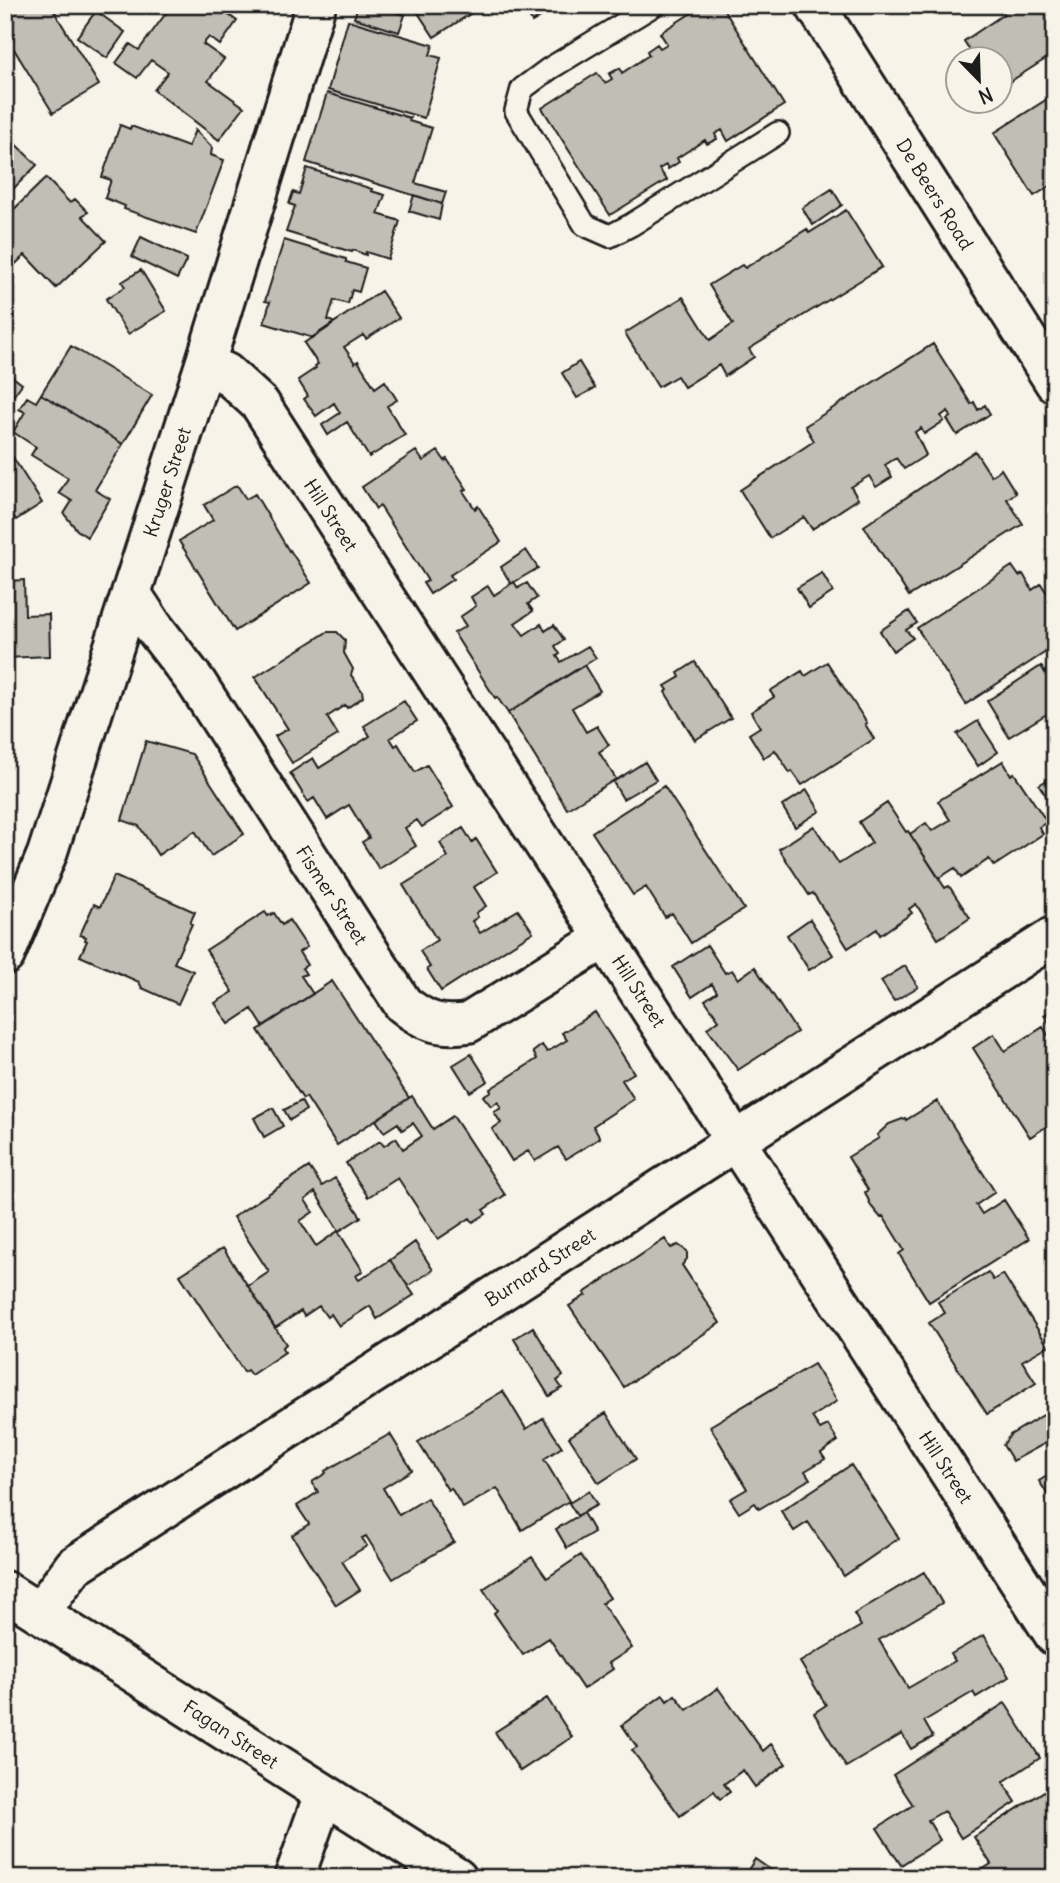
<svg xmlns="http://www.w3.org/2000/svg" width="1060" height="1883" font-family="Delius,sans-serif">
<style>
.building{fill:#c0beb5;stroke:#1c1c1c;stroke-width:2}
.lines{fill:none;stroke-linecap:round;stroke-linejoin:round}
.lane-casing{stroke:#1c1c1c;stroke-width:26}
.street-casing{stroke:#1c1c1c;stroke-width:44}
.lane{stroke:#f7f3e8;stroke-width:21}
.street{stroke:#f7f3e8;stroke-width:38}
.labels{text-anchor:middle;stroke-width:5;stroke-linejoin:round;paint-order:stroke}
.street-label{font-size:19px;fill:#1c1c1c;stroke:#f7f3e8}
</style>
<rect width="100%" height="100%" fill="#f7f3e8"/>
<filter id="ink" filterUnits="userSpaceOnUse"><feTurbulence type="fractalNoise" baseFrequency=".0143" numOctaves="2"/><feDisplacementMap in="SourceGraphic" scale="14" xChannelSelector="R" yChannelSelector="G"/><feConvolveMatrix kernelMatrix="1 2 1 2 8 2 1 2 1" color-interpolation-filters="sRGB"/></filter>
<g filter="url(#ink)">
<!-- building -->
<path class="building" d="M 5,5 L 60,5 L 55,13 L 99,85 L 53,113 L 9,41 L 12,39 L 5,30 Z
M 172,5 L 215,5 L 237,21 L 220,45 L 209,37 L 203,44 L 224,59 L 208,81 L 244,107 L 219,140 L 154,90 L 168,72 L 151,60 L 137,78 L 116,63 L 130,44 L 139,50 Z
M 358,5 L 394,5 L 392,11 L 405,15 L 399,32 L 354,18 Z
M 413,5 L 484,5 L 434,37 Z
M 523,5 L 560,5 L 532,22 Z
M 704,5 L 721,5 L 784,105 L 728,141 L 722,130 L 715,134 L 717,139 L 707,144 L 705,140 L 677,158 L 679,162 L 668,169 L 666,165 L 659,169 L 667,180 L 610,215 L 542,108 L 597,73 L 605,83 L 612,79 L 609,74 L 620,68 L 622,73 L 649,55 L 647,51 L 657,44 L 660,48 L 667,44 L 660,33 Z
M 998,5 L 1055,5 L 1055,53 L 1000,88 L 1000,60 L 976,60 L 964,41 L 1004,14 Z
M 96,11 L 125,32 L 107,58 L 77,37 Z
M 348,20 L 433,45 L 430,55 L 441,58 L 424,118 L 328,90 Z
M 327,93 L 410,118 L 409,121 L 432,128 L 415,183 L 446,192 L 442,204 L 306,162 Z
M 1055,94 L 1055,183 L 1034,196 L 994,133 Z
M 120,125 L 130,129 L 131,126 L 188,147 L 195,130 L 212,147 L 211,155 L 224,160 L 196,234 L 124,209 L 125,206 L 105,198 L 111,180 L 102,177 Z
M 5,134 L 37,165 L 5,197 Z
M 307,168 L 372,189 L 371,191 L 385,195 L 378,214 L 400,221 L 388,259 L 366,252 L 366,255 L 353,250 L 352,252 L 286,232 L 295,206 L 289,204 L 293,192 L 299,194 Z
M 46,178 L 70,203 L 75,199 L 88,212 L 82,216 L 106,241 L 56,288 L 25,255 L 5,274 L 5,239 L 7,237 L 5,235 L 5,218 Z
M 832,189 L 842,205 L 813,225 L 802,208 Z
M 414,195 L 442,204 L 439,220 L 409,211 Z
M 846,210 L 882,267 L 749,349 L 754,357 L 725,376 L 719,365 L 684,387 L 677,376 L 658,387 L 625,333 L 683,297 L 710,340 L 733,324 L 709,285 L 742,265 L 745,268 L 807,229 L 809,233 Z
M 141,237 L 187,259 L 177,279 L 132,257 Z
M 284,240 L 346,259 L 346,262 L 366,268 L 359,292 L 352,290 L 348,304 L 334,300 L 328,320 L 333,322 L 332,325 L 313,338 L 264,323 L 270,302 L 265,301 Z
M 141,270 L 166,311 L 128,334 L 106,299 L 125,287 L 122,282 Z
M 381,291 L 399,318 L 366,339 L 363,335 L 344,347 L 355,363 L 358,361 L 375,388 L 385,381 L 397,400 L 387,406 L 405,435 L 369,457 L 347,422 L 328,435 L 322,425 L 340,413 L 334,403 L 316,416 L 304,399 L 308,396 L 298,380 L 316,368 L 315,366 L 318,364 L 304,343 Z
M 933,344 L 971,404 L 974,402 L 978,410 L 985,405 L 990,414 L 957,435 L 947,419 L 951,417 L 948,411 L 941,416 L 944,421 L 924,434 L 921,428 L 915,432 L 926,455 L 904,469 L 896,458 L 885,465 L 892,477 L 876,487 L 869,476 L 851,487 L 858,499 L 812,529 L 804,517 L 770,538 L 740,490 L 814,441 L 805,426 Z
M 71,346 L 152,395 L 123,444 L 41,394 Z
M 579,362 L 595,388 L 577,398 L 562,373 Z
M 5,371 L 22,384 L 5,407 Z
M 41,394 L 123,444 L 95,490 L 110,499 L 87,537 L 77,530 L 64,514 L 72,501 L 59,493 L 68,478 L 31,455 L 36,447 L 13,432 L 25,412 L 19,409 L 27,397 L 36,402 Z
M 5,445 L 42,503 L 16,520 L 5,504 Z
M 416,451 L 423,461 L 438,451 L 445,461 L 447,459 L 467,489 L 463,491 L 475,509 L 478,506 L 501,542 L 450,575 L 453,579 L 430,594 L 423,583 L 428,581 L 380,506 L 376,509 L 362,487 Z
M 975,451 L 991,476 L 1001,469 L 1016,493 L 1007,499 L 1023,524 L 909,596 L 864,526 Z
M 237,485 L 246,499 L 255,494 L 289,551 L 290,550 L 311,583 L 235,631 L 179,541 L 213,520 L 204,505 Z
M 526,550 L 538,568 L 511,584 L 501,567 Z
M 1012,566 L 1019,576 L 1023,574 L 1032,590 L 1041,584 L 1055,605 L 1055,611 L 1049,615 L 1055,624 L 1055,646 L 966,704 L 917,628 Z
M 822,573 L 833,592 L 809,608 L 797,588 Z
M 24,580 L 25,615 L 49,614 L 50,656 L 5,658 L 5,581 Z
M 514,582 L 518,588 L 527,583 L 537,598 L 528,604 L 533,611 L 515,623 L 524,635 L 541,624 L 545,631 L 554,625 L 564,640 L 555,646 L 560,654 L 557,656 L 561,662 L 588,646 L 596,658 L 508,713 L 497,697 L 495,698 L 454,633 L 466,626 L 460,617 L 476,606 L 471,597 L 488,586 L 494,595 Z
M 909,611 L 917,623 L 906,630 L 913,638 L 893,651 L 880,631 Z
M 327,632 L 337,632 L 345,640 L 344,653 L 353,669 L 351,675 L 362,691 L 363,697 L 347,708 L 345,705 L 327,717 L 338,735 L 292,763 L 275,736 L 288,729 L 255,677 Z
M 695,662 L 731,718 L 695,740 L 665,692 L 668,690 L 665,686 L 680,677 L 678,673 Z
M 827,662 L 867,723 L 865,724 L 874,739 L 802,785 L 792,771 L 790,773 L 775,750 L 764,758 L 749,734 L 760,727 L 751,712 L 774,697 L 770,691 L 802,671 L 805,676 Z
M 584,665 L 600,691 L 572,708 L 586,732 L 597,726 L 609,745 L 599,752 L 616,779 L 567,809 L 508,713 Z
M 1041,666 L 1055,689 L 1055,709 L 1009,737 L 987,701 Z
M 404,701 L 417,721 L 390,738 L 395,746 L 398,744 L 415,772 L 427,765 L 453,807 L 422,827 L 417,820 L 405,828 L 416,846 L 379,869 L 362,842 L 369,838 L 349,805 L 327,819 L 314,798 L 308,802 L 290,773 L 313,758 L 319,768 L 370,736 L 364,726 Z
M 978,721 L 998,752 L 978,766 L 957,734 Z
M 146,741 L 192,754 L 244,834 L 211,856 L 195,831 L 158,855 L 139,826 L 122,820 Z
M 1003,761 L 1011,775 L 1014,773 L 1047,822 L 1039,827 L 1043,834 L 994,866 L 989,859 L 961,878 L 955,868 L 939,878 L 910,834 L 926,823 L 932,831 L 950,820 L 938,801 Z
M 645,762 L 656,780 L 623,799 L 613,782 Z
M 1055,775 L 1055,809 L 1039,785 Z
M 664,786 L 744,909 L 691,943 L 672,913 L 665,917 L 646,887 L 633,895 L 592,832 Z
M 807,790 L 820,811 L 795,827 L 782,806 Z
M 887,803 L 906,832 L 908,831 L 910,834 L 945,888 L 949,886 L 970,918 L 938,939 L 916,904 L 909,909 L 912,913 L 880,935 L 877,929 L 848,948 L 813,893 L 809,895 L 779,849 L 814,826 L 839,864 L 872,843 L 859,822 Z
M 463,828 L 472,842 L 476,839 L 497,872 L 474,887 L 486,906 L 476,913 L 478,917 L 472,921 L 480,933 L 518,910 L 533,932 L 441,991 L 427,969 L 430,967 L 420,951 L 437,940 L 403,885 L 448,857 L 440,843 Z
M 114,876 L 195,912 L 190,923 L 192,924 L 174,963 L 193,971 L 178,1004 L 142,988 L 139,982 L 80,956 L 87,941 L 85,940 L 86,937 L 80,935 L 94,904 L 100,907 Z
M 265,912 L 268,916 L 274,913 L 282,925 L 289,920 L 307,947 L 299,952 L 307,965 L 302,968 L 306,974 L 301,976 L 313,994 L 263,1026 L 252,1009 L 229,1024 L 215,1003 L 233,992 L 206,950 Z
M 810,919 L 833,955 L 809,970 L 787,935 Z
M 707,945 L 725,973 L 732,970 L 738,979 L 755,967 L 797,1032 L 738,1070 L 707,1028 L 719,1020 L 705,1000 L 717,992 L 712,984 L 692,997 L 673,967 Z
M 905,966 L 918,987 L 894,1001 L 881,981 Z
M 332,981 L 409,1098 L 337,1145 L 306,1097 L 303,1099 L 258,1030 Z
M 1055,1008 L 1055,1032 L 1044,1015 Z
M 595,1012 L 634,1073 L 622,1080 L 634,1099 L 593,1126 L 600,1138 L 566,1159 L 558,1147 L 535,1161 L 528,1151 L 512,1161 L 492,1129 L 501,1123 L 494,1112 L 501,1108 L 498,1102 L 491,1106 L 483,1096 L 491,1091 L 490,1089 L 537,1059 L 533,1052 L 542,1045 L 547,1052 L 567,1040 L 562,1033 Z
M 1043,1027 L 1055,1046 L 1055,1121 L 1030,1137 L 973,1048 L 994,1034 L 1005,1051 Z
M 471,1054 L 488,1081 L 470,1092 L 453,1065 Z
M 412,1096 L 433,1129 L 453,1116 L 505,1195 L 483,1210 L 486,1214 L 473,1222 L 470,1218 L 438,1239 L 398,1178 L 368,1197 L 346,1163 L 380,1141 L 384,1146 L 396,1138 L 403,1149 L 422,1136 L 413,1123 L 402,1130 L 398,1123 L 384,1132 L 376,1120 Z
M 301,1101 L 306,1110 L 290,1120 L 284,1110 Z
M 937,1101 L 995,1192 L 976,1205 L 982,1214 L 1004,1200 L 1029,1239 L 929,1302 L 899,1254 L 904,1250 L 883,1216 L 881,1218 L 871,1206 L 865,1192 L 868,1190 L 848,1157 L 879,1138 L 877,1135 L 889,1124 L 905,1118 L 906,1120 Z
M 273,1108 L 283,1126 L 264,1137 L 254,1118 Z
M 309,1167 L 322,1186 L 335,1178 L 361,1217 L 339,1231 L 315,1192 L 305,1200 L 313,1212 L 300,1221 L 316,1246 L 338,1231 L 363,1271 L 356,1276 L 359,1280 L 390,1260 L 414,1295 L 377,1319 L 370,1306 L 339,1326 L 331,1314 L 327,1317 L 319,1306 L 304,1316 L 301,1311 L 275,1328 L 248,1286 L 269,1272 L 233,1217 Z
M 665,1239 L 671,1248 L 678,1245 L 687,1251 L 687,1259 L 682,1265 L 720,1323 L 624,1387 L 569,1306 L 586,1295 L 584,1293 Z
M 415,1242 L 433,1270 L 408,1286 L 390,1260 Z
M 223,1248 L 286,1344 L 282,1348 L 285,1352 L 251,1375 L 247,1370 L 244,1372 L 180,1275 Z
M 988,1272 L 993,1280 L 1003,1274 L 1048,1346 L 1022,1361 L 1036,1383 L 987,1414 L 929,1323 L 945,1313 L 938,1302 Z
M 533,1327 L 563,1376 L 557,1381 L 562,1388 L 549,1396 L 514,1339 Z
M 814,1364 L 837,1401 L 812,1417 L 820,1429 L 828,1425 L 838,1441 L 821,1453 L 825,1459 L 805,1471 L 810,1479 L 759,1509 L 755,1503 L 739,1513 L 730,1499 L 747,1489 L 710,1426 Z
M 503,1391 L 526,1429 L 543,1418 L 562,1447 L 544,1459 L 569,1501 L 522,1530 L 497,1488 L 463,1508 L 451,1488 L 448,1490 L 418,1442 Z
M 1055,1408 L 1055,1438 L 1013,1461 L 1003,1445 L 1010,1435 Z
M 606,1413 L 636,1459 L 599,1483 L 569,1437 Z
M 390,1434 L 412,1470 L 383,1488 L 399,1515 L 427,1498 L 454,1542 L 393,1579 L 366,1536 L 362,1538 L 367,1546 L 342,1561 L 360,1590 L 336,1605 L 292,1535 L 309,1524 L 297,1506 L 318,1492 L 312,1482 L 326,1473 L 325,1471 Z
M 851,1465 L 899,1538 L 844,1576 L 808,1522 L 794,1531 L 781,1511 Z
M 1055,1471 L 1055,1504 L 1054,1504 L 1039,1481 Z
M 589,1491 L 597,1505 L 577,1516 L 569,1503 Z
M 583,1513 L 594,1532 L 567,1548 L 556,1529 Z
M 581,1555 L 610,1598 L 602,1603 L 632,1648 L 609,1663 L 613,1669 L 583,1689 L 549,1638 L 523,1655 L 494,1613 L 497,1610 L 483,1589 L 532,1557 L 547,1578 Z
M 924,1572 L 942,1603 L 879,1640 L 908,1688 L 955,1661 L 951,1654 L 984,1635 L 1009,1677 L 976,1697 L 973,1692 L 924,1721 L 933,1737 L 911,1749 L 902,1734 L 846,1767 L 814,1713 L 826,1705 L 800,1662 L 861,1626 L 854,1614 Z
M 718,1688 L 763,1751 L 771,1744 L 786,1764 L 755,1787 L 743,1770 L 724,1784 L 730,1792 L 720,1799 L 714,1791 L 680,1816 L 632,1750 L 637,1747 L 622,1725 L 663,1695 L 667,1701 L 675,1695 L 687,1710 Z
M 547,1698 L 572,1737 L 520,1771 L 495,1732 Z
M 1005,1703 L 1040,1758 L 1003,1782 L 1016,1802 L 961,1838 L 944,1811 L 928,1820 L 940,1840 L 901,1865 L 877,1828 L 913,1805 L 893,1775 Z
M 1052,1786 L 1055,1791 L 1055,1878 L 969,1878 L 991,1864 L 974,1837 Z
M 755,1859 L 781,1877 L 780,1878 L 743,1878 Z"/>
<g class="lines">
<!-- lane casing -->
<g class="lane-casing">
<path id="lane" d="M 654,5 L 549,69 L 522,89 L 516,111 L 585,225 L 610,236 L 631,225 L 778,133"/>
</g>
<!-- street casing -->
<g class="street-casing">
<path id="street" d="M 815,5 L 1055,383
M 205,364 L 226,373 L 260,404 L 1055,1636
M 131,593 L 152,625 L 196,682 L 403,1004 C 425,1022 440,1027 468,1023 L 605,938
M 5,955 L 47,854 L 205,364 L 316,5
M 5,1591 L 457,1878
M 40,1612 L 74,1566 L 1055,936
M 294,1878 L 324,1794"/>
</g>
<!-- lane -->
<use href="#lane" class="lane"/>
<!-- street -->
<use href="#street" class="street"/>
</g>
</g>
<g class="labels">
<!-- street labels -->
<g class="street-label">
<text transform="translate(935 194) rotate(58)" y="7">De Beers Road</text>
<text transform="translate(167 482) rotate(-72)" y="7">Kruger Street</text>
<text transform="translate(331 515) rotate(57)" y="7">Hill Street</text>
<text transform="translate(332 895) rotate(57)" y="7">Fismer Street</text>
<text transform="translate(639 991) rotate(57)" y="7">Hill Street</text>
<text transform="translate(540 1267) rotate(-33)" y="7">Burnard Street</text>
<text transform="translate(946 1467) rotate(57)" y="7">Hill Street</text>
<text transform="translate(231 1734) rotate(33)" y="7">Fagan Street</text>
</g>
</g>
<!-- margin -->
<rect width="1060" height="1883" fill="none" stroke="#f7f3e8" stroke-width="28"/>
<rect x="14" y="14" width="1032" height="1855" fill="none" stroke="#1c1c1c" stroke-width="2.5" filter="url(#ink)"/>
<!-- north arrow -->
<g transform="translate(979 80) rotate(157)"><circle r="33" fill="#f7f3e8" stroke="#9f9d96" stroke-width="2"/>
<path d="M0-5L12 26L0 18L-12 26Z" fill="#1c1c1c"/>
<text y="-10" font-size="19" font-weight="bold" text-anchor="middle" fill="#1c1c1c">N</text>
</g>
</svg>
